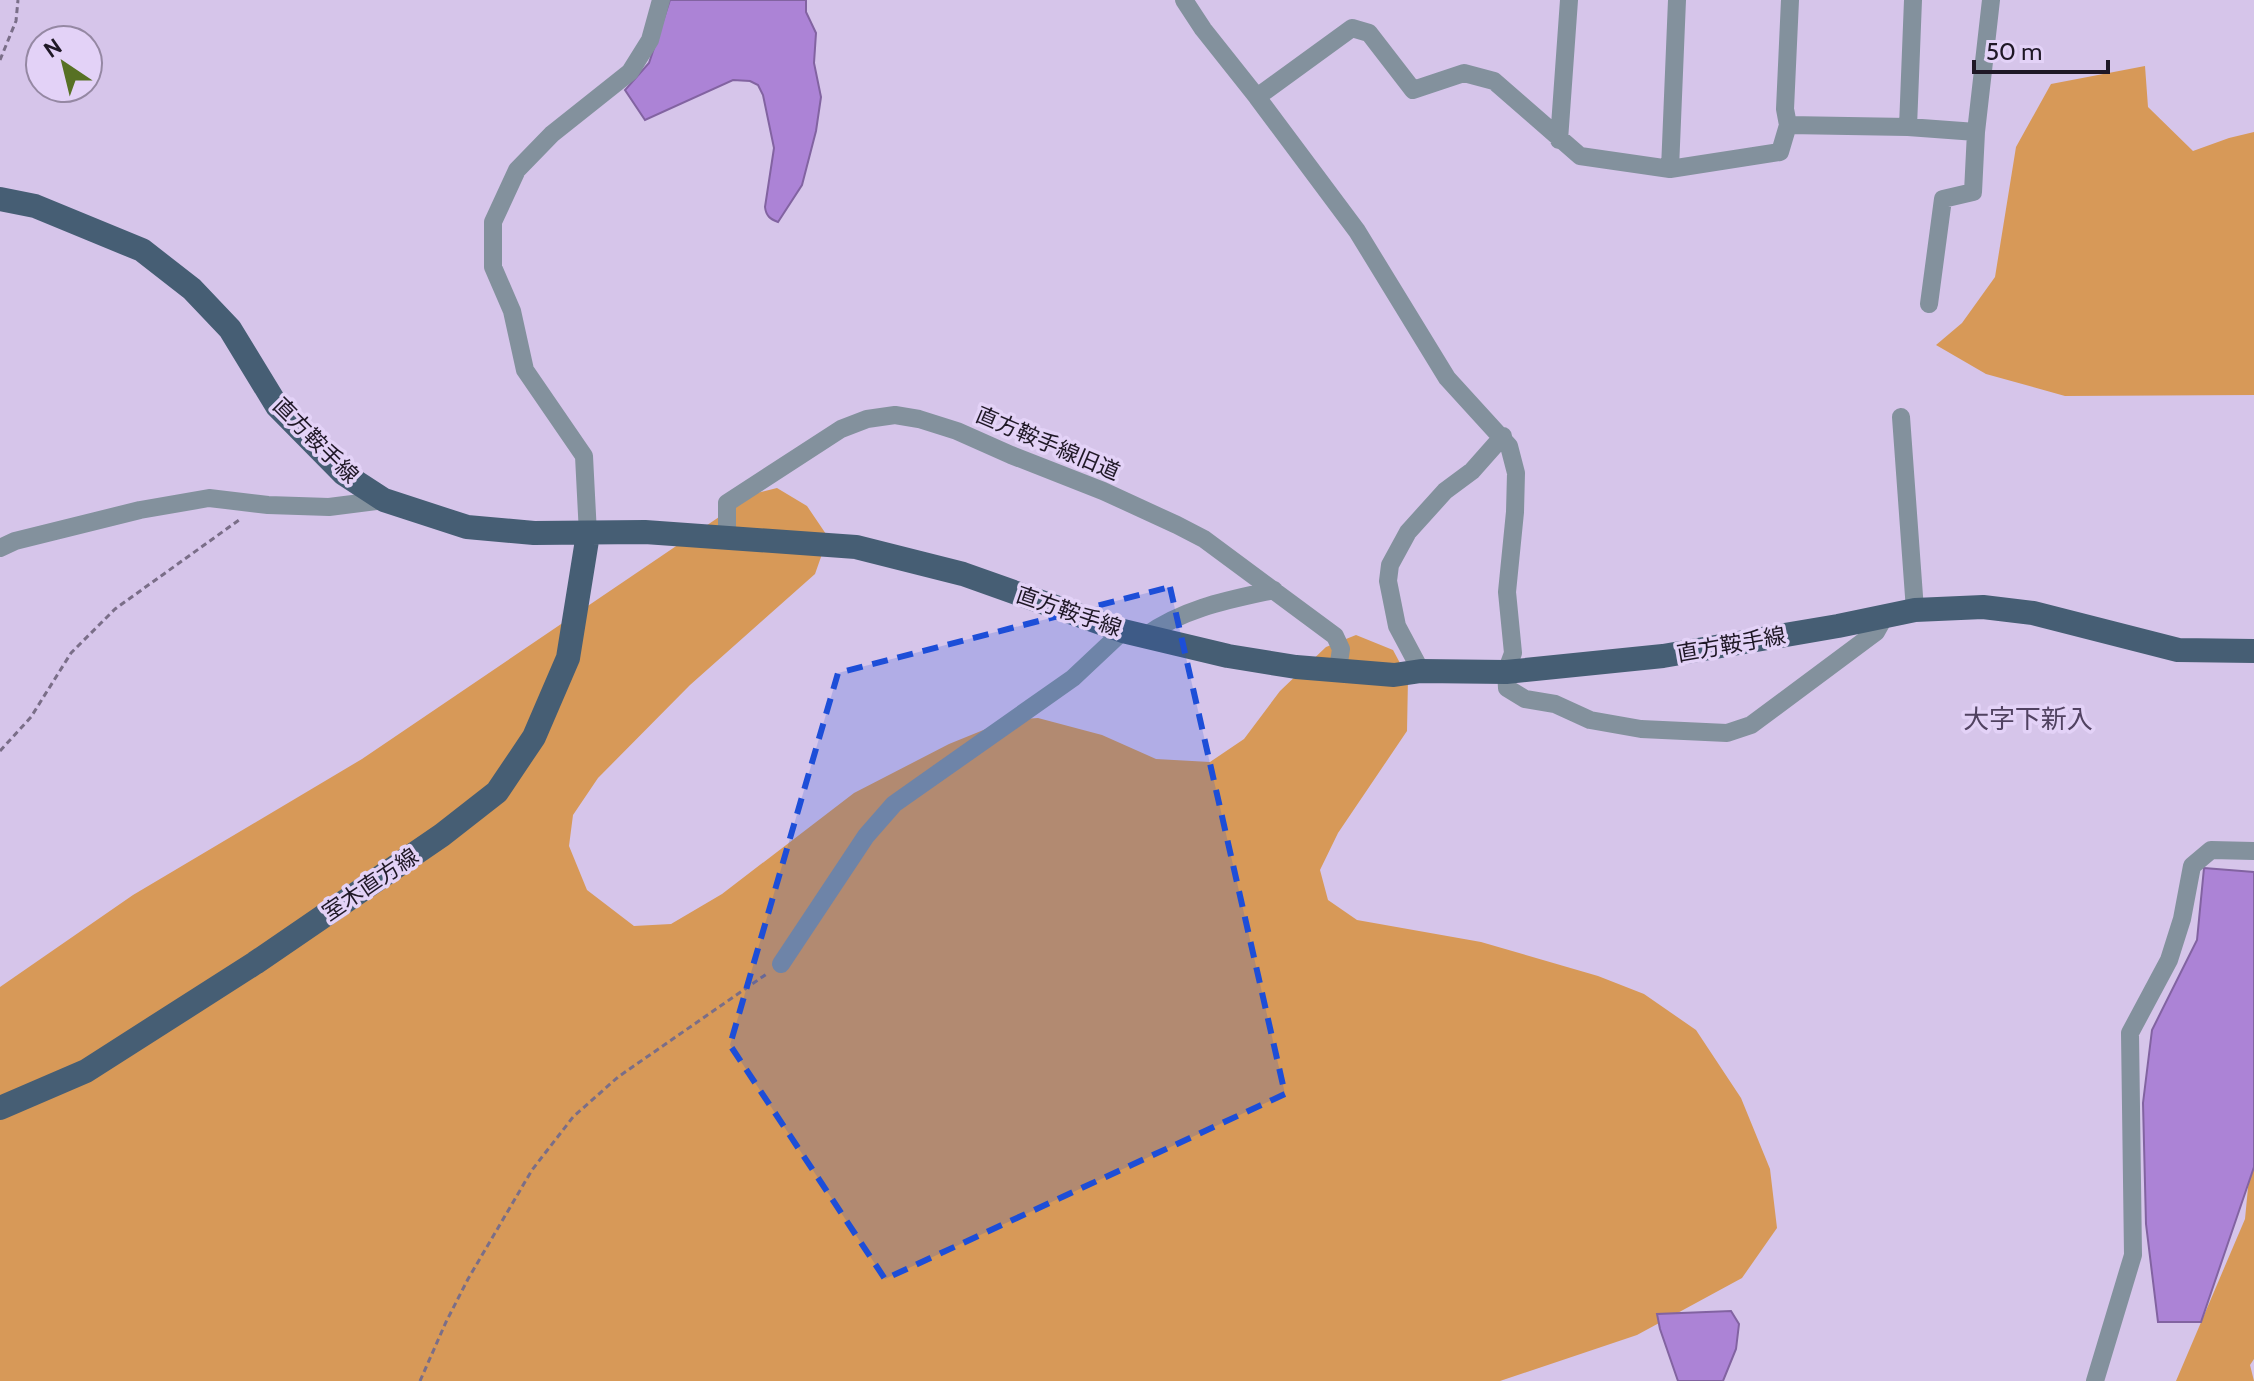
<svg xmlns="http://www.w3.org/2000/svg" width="2254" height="1381" font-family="Cabin,'Noto Sans JP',sans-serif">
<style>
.green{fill:#d79958}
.water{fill:#ac83d6;stroke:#8263a1;stroke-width:2}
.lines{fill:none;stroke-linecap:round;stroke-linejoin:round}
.path{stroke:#7a6e88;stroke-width:3;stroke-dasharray:6 4;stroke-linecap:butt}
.minor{stroke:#83919d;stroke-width:18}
.major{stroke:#465e74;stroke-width:24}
.marked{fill:#1d4ed8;fill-opacity:0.2;stroke:#1d4ed8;stroke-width:6;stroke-dasharray:16 10;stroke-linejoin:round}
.labels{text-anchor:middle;stroke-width:7;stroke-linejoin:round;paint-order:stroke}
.street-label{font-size:22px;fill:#1f1826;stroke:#e3d2f7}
.quarter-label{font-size:26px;fill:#514261;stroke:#e3d2f7}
</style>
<rect width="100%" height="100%" fill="#d6c5ea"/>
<!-- green -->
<path class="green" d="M 2145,66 L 2148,107 L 2193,151 L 2229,138 L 2254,132 L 2254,395 L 2065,396 L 1986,374 L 1936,345 L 1962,323 L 1995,277 L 2016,147 L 2051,84 Z
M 777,488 L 807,506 L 828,537 L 815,574 L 690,685 L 598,778 L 573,815 L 569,846 L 587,890 L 634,926 L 671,924 L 722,894 L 854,793 L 949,744 L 1008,720 L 1038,718 L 1102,735 L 1156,759 L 1210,762 L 1244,739 L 1280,691 L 1326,647 L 1356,635 L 1393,650 L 1408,678 L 1407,731 L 1338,833 L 1320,870 L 1328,900 L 1357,920 L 1481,942 L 1598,976 L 1644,994 L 1696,1030 L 1741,1098 L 1770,1169 L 1777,1228 L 1742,1278 L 1637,1335 L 1500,1381 L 0,1381 L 0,987 L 133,895 L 362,759 L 753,494 Z
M 2254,1125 L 2254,1359 L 2250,1365 L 2254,1381 L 2176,1381 L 2245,1219 Z"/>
<!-- water -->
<path class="water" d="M 670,0 L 806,0 L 806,12 L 816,33 L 814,63 L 821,97 L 816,131 L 802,185 L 778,222 C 770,219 766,216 765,207 L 774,148 L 763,95 L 758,85 L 750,81 L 733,80 L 645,120 L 625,90 L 649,63 Z
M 2204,868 L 2254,872 L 2254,1167 L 2201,1322 L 2158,1322 L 2146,1224 L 2143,1103 L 2152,1030 L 2197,940 Z
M 1731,1311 L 1739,1324 L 1736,1349 L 1723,1381 L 1678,1381 L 1660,1329 L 1657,1314 Z"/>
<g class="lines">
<!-- path -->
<path class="path" d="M 0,60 L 16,21 L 18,0
M 0,751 L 31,717 L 71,653 L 115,609 L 239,520
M 420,1381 L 446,1322 L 468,1279 L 532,1170 L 573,1117 L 618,1077 L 768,973"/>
<!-- minor -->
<path class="minor" d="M 1184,0 L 1203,29 L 1257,97 L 1357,231 L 1447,378 L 1509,446 L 1516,473 L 1515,512 L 1507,592 L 1513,653 L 1506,672 L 1507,688 L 1525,699 L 1555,704 L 1590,720 L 1641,729 L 1727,733 L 1751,725 L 1876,632 L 1885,616
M 1257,97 L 1352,28 L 1369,33 L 1413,90 L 1464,73 L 1494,81 L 1580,156 L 1670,169 L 1780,152 L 1788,125 L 1908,127 L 1913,0
M 1788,125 L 1785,109 L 1790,0
M 1908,127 L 1976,132
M 1559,140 L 1569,0
M 1670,169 L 1677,0
M 1929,304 L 1943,199 L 1973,192 L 1976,132 L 1991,0
M 1901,417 L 1915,610
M 588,534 L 584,456 L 525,370 L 512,311 L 493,267 L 493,222 L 517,170 L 552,134 L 630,72 L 650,40 L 661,0
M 727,538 L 727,503 L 841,429 L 867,419 L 895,415 L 919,419 L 957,431 L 1011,455 L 1103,491 L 1177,525 L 1204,539 L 1335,636 L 1341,649 L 1338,669
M 0,548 L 15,541 L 140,510 L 209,498 L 268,505 L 329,507 L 384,500
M 1145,636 C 1184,608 1228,600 1274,590
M 1421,671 L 1397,626 L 1388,581 L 1390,565 L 1408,532 L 1445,491 L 1472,471 L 1503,436
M 781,964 L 866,836 L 894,804 L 1073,678 L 1123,631
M 2095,1381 L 2133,1255 L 2130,1033 L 2169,960 L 2182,919 L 2192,866 L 2211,850 L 2254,851"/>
<!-- major -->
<path class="major" d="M 0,199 L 35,206 L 142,250 L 192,289 L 230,329 L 277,406 L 344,474 L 384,500 L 467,527 L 534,533 L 645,532 L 856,547 L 963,574 L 1123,631 L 1228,656 L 1296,667 L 1394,675 L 1421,671 L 1506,672 L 1663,656 L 1838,626 L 1915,610 L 1983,607 L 2033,613 L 2178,650 L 2254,651
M 0,1108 L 86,1071 L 255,963 L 442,835 L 497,792 L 534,737 L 568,658 L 588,534"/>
</g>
<!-- marked area -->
<path class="marked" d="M 1170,587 L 1285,1094 L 885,1279 L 730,1045 L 838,673 Z"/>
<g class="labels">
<!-- street labels -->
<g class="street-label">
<text transform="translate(316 440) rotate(45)" y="8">直方鞍手線</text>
<text transform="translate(1048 443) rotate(23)" y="8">直方鞍手線旧道</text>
<text transform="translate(1069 611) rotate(19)" y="8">直方鞍手線</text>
<text transform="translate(1731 644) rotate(-10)" y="8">直方鞍手線</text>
<text transform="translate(370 884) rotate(-34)" y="8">室木直方線</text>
</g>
<!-- quarter labels -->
<g class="quarter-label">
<text x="2028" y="728">大字下新入</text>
</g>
</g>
<!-- north arrow -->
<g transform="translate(64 64) rotate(325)"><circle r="38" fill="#e3d2f7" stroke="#9588a3" stroke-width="2"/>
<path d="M0-6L14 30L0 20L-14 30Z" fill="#577124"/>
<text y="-12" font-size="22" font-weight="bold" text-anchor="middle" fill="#1f1826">N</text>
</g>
<!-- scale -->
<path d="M1974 60v12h134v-12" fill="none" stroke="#1f1826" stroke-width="4"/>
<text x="1986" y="60" font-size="24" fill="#1f1826" stroke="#e3d2f7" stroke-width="6" paint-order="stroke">50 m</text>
</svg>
